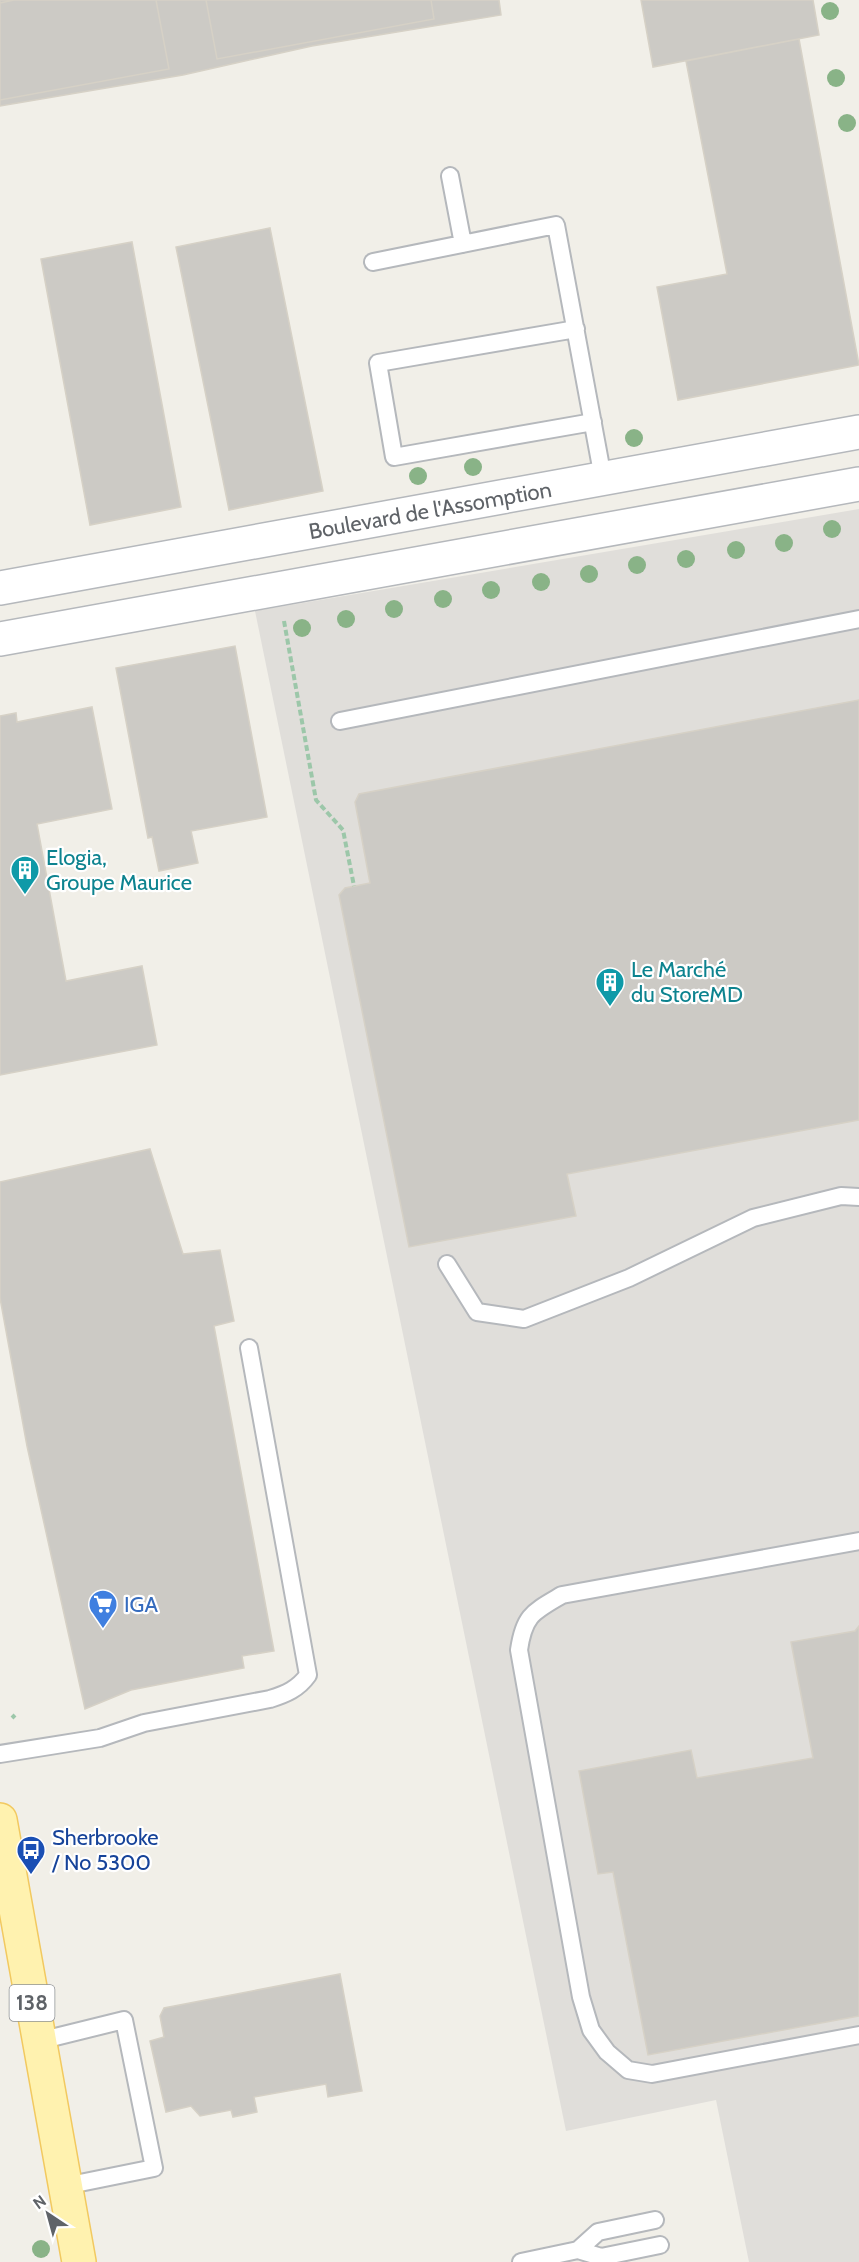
<svg xmlns="http://www.w3.org/2000/svg" width="859" height="2262" font-family="Cabin,sans-serif">
<style>
.industrial{fill:#e0deda}
.building{fill:#cccac5;stroke:#d6d1c6;stroke-width:1.5}
.lines{fill:none;stroke-linecap:round;stroke-linejoin:round}
.service-casing{stroke:#b5b8bc;stroke-width:20}
.tertiary-casing{stroke:#b5b8bc;stroke-width:36}
.primary-casing{stroke:#f2c960;stroke-width:36}
.path{stroke:#9cc7a9;stroke-width:4;stroke-dasharray:6 3;stroke-linecap:butt}
.service{stroke:#fff;stroke-width:16}
.tertiary{stroke:#fff;stroke-width:33}
.primary{stroke:#fff2af;stroke-width:33}
.tree{fill:#89b387}
.labels{text-anchor:middle;stroke-width:4.5;stroke-linejoin:round;paint-order:stroke}
.shield{fill:#fff;stroke:#8f9295;stroke-width:1.5}
.shield-label{font-size:21px;font-weight:bold;fill:#5f6368}
.street-label{font-size:22px;fill:#5f6368;stroke:#fff}
.culture-label{font-size:22px;fill:#0d838f;stroke:#fff;text-anchor:start}
.shop-label{font-size:22px;fill:#366cbe;stroke:#fff;text-anchor:start}
.transit-label{font-size:22px;fill:#164399;stroke:#fff;text-anchor:start}
</style>
<rect width="100%" height="100%" fill="#f1efe8"/>
<!-- industrial -->
<path class="industrial" d="M 859,509 L 859,2262 L 749,2262 L 716,2100 L 566,2131 L 255,611 Z"/>
<!-- building -->
<path class="building" d="M 0,0 L 499,0 L 501,15 L 312,46 L 183,75 L 0,106 Z
M 14,0 L 156,0 L 169,69 L 0,100 L 0,3 Z
M 206,0 L 431,0 L 434,19 L 217,59 Z
M 641,0 L 813,0 L 819,35 L 653,67 Z
M 799,39 L 859,365 L 678,400 L 657,287 L 727,274 L 686,61 Z
M 270,228 L 323,491 L 229,510 L 176,247 Z
M 132,242 L 181,507 L 90,525 L 41,259 Z
M 235,646 L 267,817 L 191,831 L 198,863 L 159,871 L 152,837 L 148,838 L 116,668 Z
M 859,700 L 859,1120 L 567,1174 L 576,1216 L 409,1247 L 339,895 L 345,888 L 370,883 L 355,802 L 359,794 Z
M 92,707 L 112,809 L 37,824 L 66,981 L 142,966 L 157,1045 L 0,1075 L 0,716 L 16,713 L 17,722 Z
M 150,1149 L 183,1254 L 220,1250 L 234,1321 L 214,1326 L 274,1651 L 242,1656 L 244,1668 L 131,1690 L 85,1709 L 27,1446 L 0,1298 L 0,1182 Z
M 859,1626 L 859,2016 L 648,2055 L 613,1872 L 598,1874 L 579,1771 L 691,1750 L 697,1778 L 813,1758 L 791,1642 L 855,1631 Z
M 340,1974 L 362,2091 L 328,2097 L 326,2084 L 254,2097 L 257,2112 L 233,2117 L 231,2110 L 200,2116 L 191,2106 L 166,2112 L 150,2041 L 164,2037 L 160,2016 L 164,2008 Z"/>
<g class="lines">
<!-- service casing -->
<g class="service-casing">
<path id="service" d="M 450,176 L 463,244
M 373,262 L 556,225 L 603,478
M 576,329 L 378,363 L 394,457 L 593,422
M 340,721 L 859,619
M 447,1264 L 477,1312 L 524,1319 L 629,1278 L 753,1218 L 841,1196 L 859,1197
M 859,1541 L 562,1595 C 533,1612 524,1615 519,1650 L 581,1997 L 591,2030 L 607,2052 L 628,2070 L 652,2074 L 859,2035
M 0,1754 L 100,1738 L 144,1723 L 270,1699 C 286,1694 298,1689 308,1675 L 249,1348
M 39,2041 L 124,2020 L 154,2168 L 65,2186
M 578,2250 L 601,2257 L 660,2245
M 521,2262 L 578,2250 L 598,2232 L 655,2220"/>
</g>
<!-- tertiary casing -->
<g class="tertiary-casing">
<path id="tertiary" d="M 0,588 L 859,432
M 0,639 L 859,484"/>
</g>
<!-- primary casing -->
<g class="primary-casing">
<path id="primary" d="M 0,1820 L 79,2262"/>
</g>
<!-- path -->
<path class="path" d="M 284,621 L 316,800 L 343,830 L 354,886
M 12,1718 L 15,1715"/>
<!-- service -->
<use href="#service" class="service"/>
<!-- tertiary -->
<use href="#tertiary" class="tertiary"/>
<!-- primary -->
<use href="#primary" class="primary"/>
</g>
<!-- trees -->
<g class="tree">
<circle cx="830" cy="11" r="9"/>
<circle cx="836" cy="78" r="9"/>
<circle cx="847" cy="123" r="9"/>
<circle cx="634" cy="438" r="9"/>
<circle cx="473" cy="467" r="9"/>
<circle cx="418" cy="476" r="9"/>
<circle cx="832" cy="529" r="9"/>
<circle cx="784" cy="543" r="9"/>
<circle cx="736" cy="550" r="9"/>
<circle cx="686" cy="559" r="9"/>
<circle cx="637" cy="565" r="9"/>
<circle cx="589" cy="574" r="9"/>
<circle cx="541" cy="582" r="9"/>
<circle cx="491" cy="590" r="9"/>
<circle cx="443" cy="599" r="9"/>
<circle cx="394" cy="609" r="9"/>
<circle cx="346" cy="619" r="9"/>
<circle cx="302" cy="628" r="9"/>
<circle cx="41" cy="2249" r="9"/>
</g>
<!-- icons -->
<defs>
<g id="building-pin" transform="scale(1.5)"><path d="M0 17L-7.5 6A9.5 9.5 0 1 1 7.5 6Z" fill="#0f9aa8" stroke="#fff"/><path d="M-4-6H4V6H1V3H-1V6H-4ZM-2.5-4.3h1.7v1.8h-1.7ZM.8-4.3h1.7v1.8H.8ZM-2.5-1h1.7V.8h-1.7ZM.8-1h1.7V.8H.8Z" fill="#fff"/></g>
<g id="supermarket-pin" transform="scale(1.5)"><path d="M0 17L-7.5 6A9.5 9.5 0 1 1 7.5 6Z" fill="#3f7fe0" stroke="#fff"/><path d="M-6-5.5h2.5l.6 2H6L4.5 2H-2.5L-4.4-4H-6ZM-1.5 3.2a1.3 1.3 0 1 0 .1 0ZM3 3.2a1.3 1.3 0 1 0 .1 0Z" fill="#fff"/></g>
<g id="bus-pin" transform="scale(1.5)"><path d="M0 17L-7.5 6A9.5 9.5 0 1 1 7.5 6Z" fill="#1a4fb4" stroke="#fff"/><path d="M-5-6H5V4H4V6H2V4H-2V6H-4V4H-5ZM-3.5-4V0h7V-4ZM-3.5 1.2v1.5H-2V1.2ZM2 1.2v1.5H3.5V1.2Z" fill="#fff"/></g>
</defs>
<g fill-rule="evenodd">
<use href="#building-pin" x="25" y="870"/>
<use href="#building-pin" x="610" y="982"/>
<use href="#supermarket-pin" x="103" y="1604"/>
<use href="#bus-pin" x="31" y="1850"/>
</g>
<g class="labels">
<!-- shield labels -->
<rect class="shield" x="9.5" y="1985" width="45" height="36" rx="4.5"/>
<g class="shield-label">
<text x="32" y="2010">138</text>
</g>
<!-- street labels -->
<g class="street-label">
<text transform="translate(430 510) rotate(-10)" y="8">Boulevard de l'Assomption</text>
</g>
<!-- culture labels -->
<g class="culture-label">
<text x="46" y="865">Elogia,<tspan x="46" dy="25">Groupe Maurice</tspan></text>
<text x="631" y="977">Le Marché<tspan x="631" dy="25">du StoreMD</tspan></text>
</g>
<!-- shop labels -->
<g class="shop-label">
<text x="124" y="1612">IGA</text>
</g>
<!-- transit labels -->
<g class="transit-label">
<text x="52" y="1845">Sherbrooke<tspan x="52" dy="25">/ No 5300</tspan></text>
</g>
</g>
<!-- north arrow -->
<g transform="translate(48 2214) rotate(324)" stroke="#ffffff" stroke-width="4.5" paint-order="stroke">
<path d="M0-4.5L10 22L0 15L-10 22Z" fill="#5f6368"/>
<text y="-9" font-size="16" font-weight="bold" text-anchor="middle" fill="#5f6368">N</text>
</g>
</svg>
